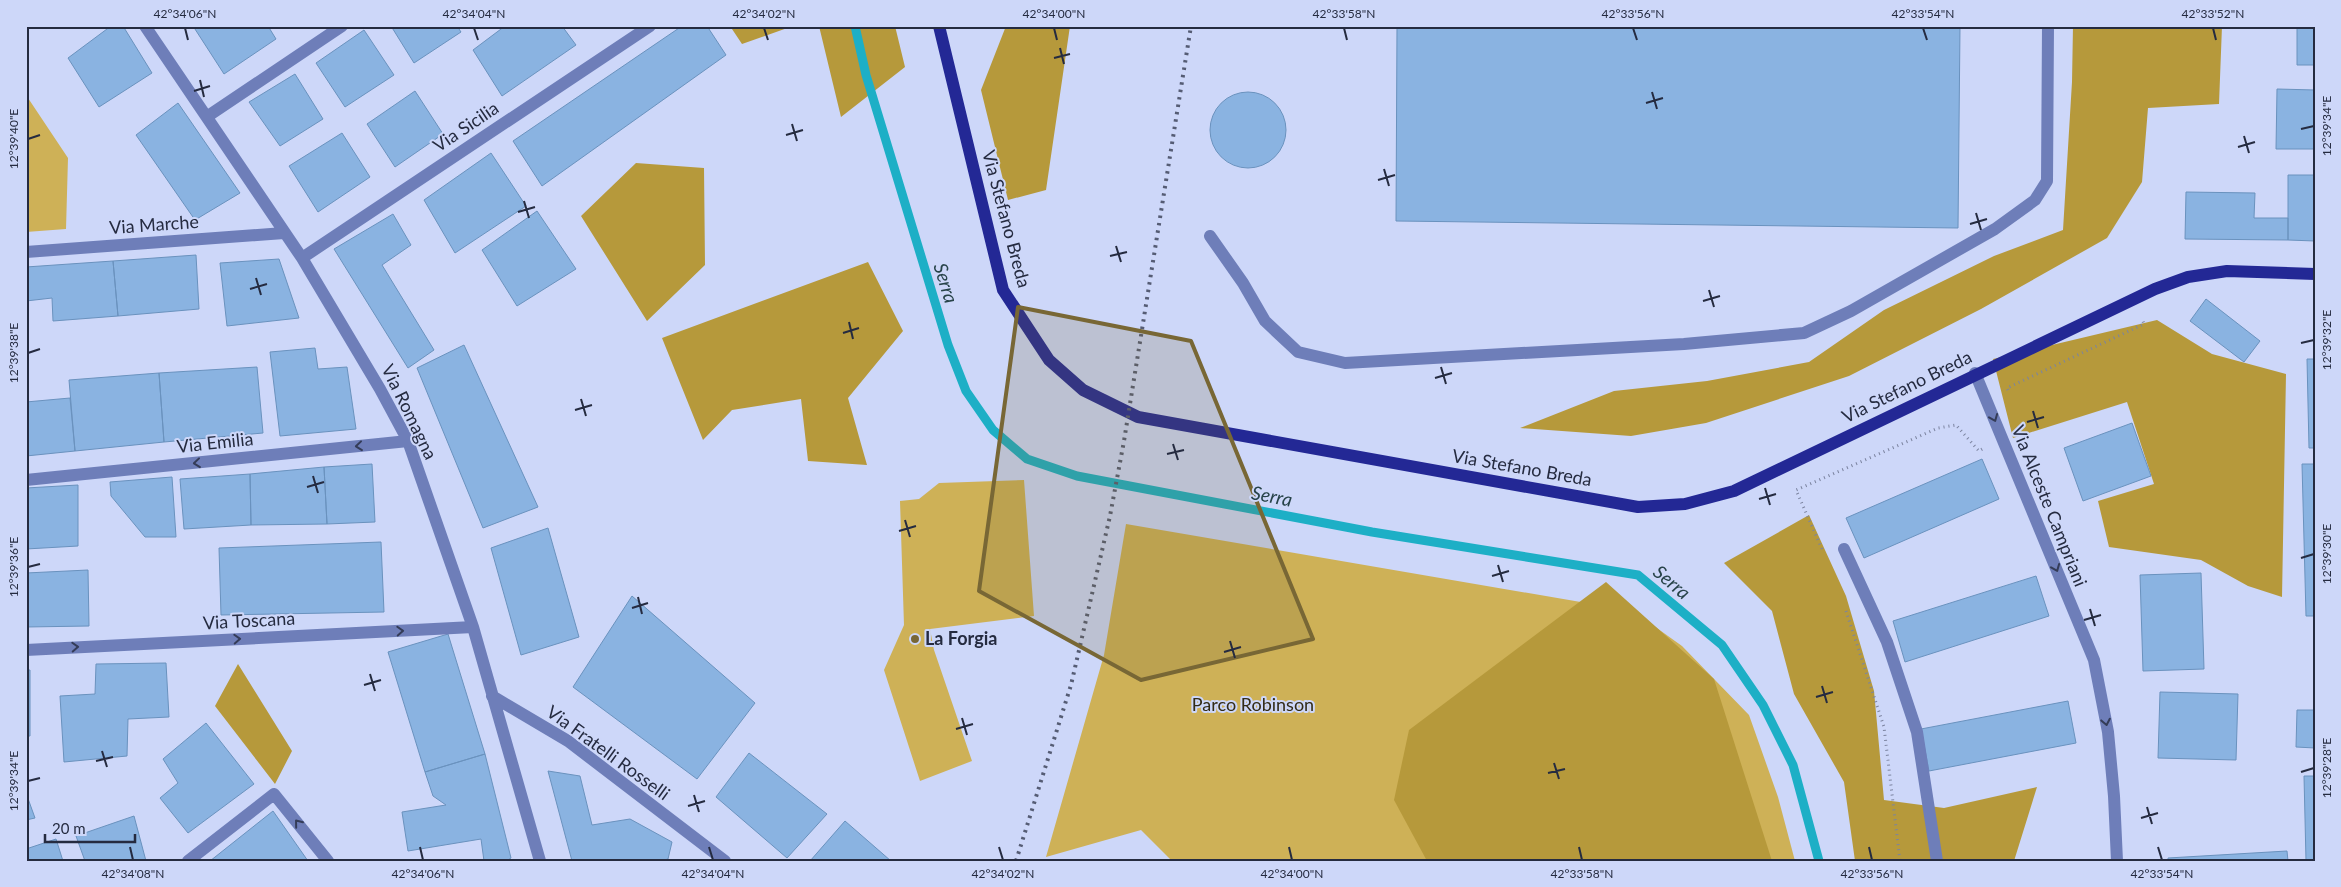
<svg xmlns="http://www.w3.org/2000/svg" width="2341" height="887" font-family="Lato,sans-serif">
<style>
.green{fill:#ceb157}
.forest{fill:#b6993b}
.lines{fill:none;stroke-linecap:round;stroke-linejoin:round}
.stream{stroke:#1dafc6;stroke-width:9}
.building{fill:#8ab3e1;stroke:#6a92be}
.path{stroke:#7c84a0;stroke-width:3;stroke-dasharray:1 4;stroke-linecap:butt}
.minor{stroke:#6e7eb9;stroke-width:12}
.major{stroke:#232895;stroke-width:12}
.rail{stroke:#555c74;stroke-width:4;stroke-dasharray:2.5 5;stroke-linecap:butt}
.oneway{stroke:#343c58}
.marked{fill:#786735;fill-opacity:0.2;stroke:#786735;stroke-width:4;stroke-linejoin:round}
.ticks{fill:none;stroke:#252b40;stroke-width:2}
.poi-dot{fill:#786735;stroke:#cdd7f9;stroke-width:2}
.labels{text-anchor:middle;stroke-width:4;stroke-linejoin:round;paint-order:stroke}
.street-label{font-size:18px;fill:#252b40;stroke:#cdd7f9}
.poi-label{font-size:18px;font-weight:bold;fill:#252b40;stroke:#cdd7f9;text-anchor:start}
.park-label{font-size:18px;fill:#322b16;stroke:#cdd7f9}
.water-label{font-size:19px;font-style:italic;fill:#274349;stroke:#cdd7f9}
.neatline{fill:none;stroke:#252b40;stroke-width:2}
.ticks-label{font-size:12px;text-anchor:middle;fill:#252b40}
</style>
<rect width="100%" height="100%" fill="#cdd7f9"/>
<!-- green -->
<path class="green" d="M 26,95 L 68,158 L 66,229 L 26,232 Z
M 1024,480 L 1034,616 L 930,629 L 934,650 L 972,761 L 920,781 L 884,670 L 904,625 L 900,501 L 919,499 L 939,483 Z
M 1126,524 L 1633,611 L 1682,646 L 1749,715 L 1778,797 L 1795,861 L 1172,861 L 1141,830 L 1046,857 L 1104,655 Z"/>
<!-- forest -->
<path class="forest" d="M 730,26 L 793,26 L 742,44 Z
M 819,26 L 895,26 L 905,67 L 841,117 Z
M 1006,26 L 1070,26 L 1046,190 L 1008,200 L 981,90 Z
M 2073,26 L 2222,26 L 2219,104 L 2148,108 L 2142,182 L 2107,238 L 1981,309 L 1849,376 L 1706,423 L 1631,436 L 1520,428 L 1614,391 L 1707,381 L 1809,362 L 1884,310 L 1994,256 L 2063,230 L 2072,82 Z
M 636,163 L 704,168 L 705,265 L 647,321 L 581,216 Z
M 868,262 L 903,331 L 848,398 L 867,465 L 808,461 L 801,399 L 732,410 L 703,440 L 662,338 Z
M 2157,320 L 2212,354 L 2286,374 L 2282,597 L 2248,586 L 2201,560 L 2109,547 L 2098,501 L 2154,484 L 2127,402 L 2013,438 L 1993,359 Z
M 1809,515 L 1846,596 L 1874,691 L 1884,800 L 1944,808 L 2037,787 L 2014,861 L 1855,861 L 1844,782 L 1794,694 L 1772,611 L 1724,563 Z
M 1606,582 L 1714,679 L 1772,861 L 1427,861 L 1394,800 L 1409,730 Z
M 238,664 L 292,751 L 275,784 L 215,706 Z"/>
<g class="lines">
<!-- stream -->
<path class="stream" d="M 855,26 L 866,75 L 948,345 L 966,391 L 993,430 L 1027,459 L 1077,476 L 1372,532 L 1638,575 L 1722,645 L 1763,705 L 1793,765 L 1819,861"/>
</g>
<!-- building -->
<path class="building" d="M 111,26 L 123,26 L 152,73 L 99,107 L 68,58 Z
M 193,26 L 268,26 L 276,39 L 224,74 Z
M 391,26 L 457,26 L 461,32 L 414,63 Z
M 505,26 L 562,26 L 576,45 L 502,96 L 473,50 Z
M 682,26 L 707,26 L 726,55 L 542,186 L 513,141 Z
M 1397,26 L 1960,26 L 1958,228 L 1396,221 Z
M 2297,26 L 2315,26 L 2315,65 L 2297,65 Z
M 364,30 L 394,75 L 345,107 L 316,63 Z
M 295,74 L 323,119 L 280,146 L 249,102 Z
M 2277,89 L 2315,90 L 2315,149 L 2276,149 Z
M 415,91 L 443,134 L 395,167 L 367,124 Z
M1210 130a38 38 0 1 1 76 0a38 38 0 1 1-76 0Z
M 178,103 L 240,193 L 195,220 L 136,135 Z
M 342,133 L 370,177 L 318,212 L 289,166 Z
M 491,153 L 526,206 L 455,253 L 424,200 Z
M 2288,175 L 2315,175 L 2315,241 L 2288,240 Z
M 2186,192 L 2255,193 L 2254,218 L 2288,218 L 2288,240 L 2185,239 Z
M 537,211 L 576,269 L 517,306 L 482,250 Z
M 393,214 L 411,245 L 382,265 L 434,350 L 408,368 L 334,249 Z
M 196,255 L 199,309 L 118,316 L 113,261 Z
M 279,259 L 299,318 L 227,326 L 220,263 Z
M 113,261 L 118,316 L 53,321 L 52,298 L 26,301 L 26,267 Z
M 2206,299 L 2260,341 L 2244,362 L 2190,321 Z
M 464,345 L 538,507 L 483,528 L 417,368 Z
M 315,348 L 318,369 L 347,367 L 356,429 L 280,436 L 270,352 Z
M 2307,359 L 2315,359 L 2315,448 L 2309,448 Z
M 257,367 L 263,433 L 164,442 L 159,373 Z
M 159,373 L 164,442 L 75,451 L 69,380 Z
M 70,398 L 75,451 L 26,456 L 26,402 Z
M 2132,423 L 2151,476 L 2083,501 L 2064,448 Z
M 1982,459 L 1999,499 L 1864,558 L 1846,518 Z
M 372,464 L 375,522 L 327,524 L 324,467 Z
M 2302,464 L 2315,464 L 2315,616 L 2306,616 Z
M 324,467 L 327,524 L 251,525 L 250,474 Z
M 250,474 L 251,525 L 184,529 L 180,479 Z
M 172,477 L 176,537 L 145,537 L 111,496 L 110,482 Z
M 78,485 L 78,546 L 26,549 L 26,488 Z
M 548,528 L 579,637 L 521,655 L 491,548 Z
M 381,542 L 384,612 L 221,615 L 219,548 Z
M 88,570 L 89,626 L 26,627 L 26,573 Z
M 2201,573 L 2204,669 L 2143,671 L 2140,575 Z
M 2036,576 L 2049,616 L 1905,662 L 1893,621 Z
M 632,596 L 755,703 L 697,779 L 573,687 Z
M 448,634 L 485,754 L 425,772 L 388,652 Z
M 166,663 L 169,717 L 128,719 L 127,756 L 64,762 L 60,696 L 95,694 L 96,664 Z
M 26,670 L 30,670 L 30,736 L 26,736 Z
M 2160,692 L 2238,694 L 2236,760 L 2158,758 Z
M 2068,701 L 2076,743 L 1929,771 L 1921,729 Z
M 2297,710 L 2315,710 L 2315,748 L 2296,747 Z
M 206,723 L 254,784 L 188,833 L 160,798 L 178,783 L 163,759 Z
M 749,753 L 827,814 L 787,858 L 716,797 Z
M 485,754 L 511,858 L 506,861 L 484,861 L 481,839 L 408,851 L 402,812 L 446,805 L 433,796 L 425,772 Z
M 548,771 L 580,776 L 592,825 L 630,819 L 672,842 L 668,859 L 661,861 L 572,861 Z
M 2304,776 L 2315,776 L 2315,861 L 2306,861 Z
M 26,793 L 35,818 L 26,820 Z
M 273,811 L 308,861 L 210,861 Z
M 134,816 L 146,861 L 85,861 L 76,836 Z
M 845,821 L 891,861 L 810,861 Z
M 56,839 L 63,861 L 26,861 L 26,849 Z
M 2287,851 L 2288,861 L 2168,861 L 2168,858 Z"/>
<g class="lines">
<!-- path -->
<path class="path" d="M 2008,390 L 2007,388 L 2144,324 L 2142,319
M 1822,549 L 1796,490 L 1938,428 L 1956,425 L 1979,451 L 1984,448
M 1846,611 L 1884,727 L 1900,861"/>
<!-- minor -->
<path class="minor" d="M 145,26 L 302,258 L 380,389 L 408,441 L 473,627 L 540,861
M 208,116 L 342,26
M 1210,236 L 1243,283 L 1265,321 L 1298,352 L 1345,363 L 1684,344 L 1804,333 L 1851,311 L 1995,229 L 2035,200 L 2047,181 L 2048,26
M 26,252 L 284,233
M 302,258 L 650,26
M 1975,373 L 2094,660 L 2108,732 L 2114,796 L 2117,861
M 26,480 L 408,441
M 1844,549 L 1887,642 L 1917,732 L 1937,861
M 26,650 L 473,627
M 492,696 L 568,741 L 725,861
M 188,861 L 274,794 L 328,861"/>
<!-- major -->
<path class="major" d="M 939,26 L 1003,290 L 1049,360 L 1083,390 L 1138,417 L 1638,507 L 1685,504 L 1734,491 L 2155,289 L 2188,277 L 2227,271 L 2315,274"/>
<!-- rail -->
<path class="rail" d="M 1016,861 L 1071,685 L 1110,516 L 1124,441 L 1191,26"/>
</g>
<!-- one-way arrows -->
<defs><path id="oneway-chevron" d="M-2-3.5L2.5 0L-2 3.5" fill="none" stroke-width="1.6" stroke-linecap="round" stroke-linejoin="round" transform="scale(1.25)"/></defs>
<g class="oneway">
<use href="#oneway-chevron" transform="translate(1994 418) rotate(68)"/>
<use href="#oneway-chevron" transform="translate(359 446) rotate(174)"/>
<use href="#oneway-chevron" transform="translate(197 463) rotate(174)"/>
<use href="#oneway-chevron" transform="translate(2056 568) rotate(68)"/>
<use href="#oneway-chevron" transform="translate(400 631) rotate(-3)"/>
<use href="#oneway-chevron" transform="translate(237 639) rotate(-3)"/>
<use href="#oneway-chevron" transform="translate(75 647) rotate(-3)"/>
<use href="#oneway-chevron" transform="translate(2106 722) rotate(79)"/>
<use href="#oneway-chevron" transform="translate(298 823) rotate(-129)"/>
</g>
<!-- marked area -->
<path class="marked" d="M 1018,307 L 1191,341 L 1313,639 L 1141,680 L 979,591 Z"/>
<!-- ticks -->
<path class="ticks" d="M 185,28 L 188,40M 474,28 L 478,40M 764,28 L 768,40M 1054,28 L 1057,40M 1344,28 L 1347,40M 1633,28 L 1637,40M 1923,28 L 1927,40M 2213,28 L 2216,40M 1060,48 L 1064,64M 1054,58 L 1070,54M 200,80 L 204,97M 194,91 L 210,86M 1652,92 L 1657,109M 1646,103 L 1663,98M 792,124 L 797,141M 2301,129 L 2314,126M 786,135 L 803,130M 2244,136 L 2249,153M 28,139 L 40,135M 2238,147 L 2255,142M 1384,169 L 1389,186M 1378,180 L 1395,175M 524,201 L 529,218M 518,212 L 535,207M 1976,213 L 1981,230M 1970,224 L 1987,219M 1116,246 L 1121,262M 1110,256 L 1127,252M 256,278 L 261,295M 250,289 L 267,284M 1709,290 L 1714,307M 1703,301 L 1720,296M 849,322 L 853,339M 843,333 L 859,328M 2301,343 L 2314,340M 28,353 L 40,349M 1441,367 L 1446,384M 1435,378 L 1452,373M 581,399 L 586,416M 575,410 L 592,405M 2033,411 L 2038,428M 2027,422 L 2044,417M 1173,444 L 1178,460M 1167,454 L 1184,450M 313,476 L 318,493M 307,487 L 324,482M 1765,488 L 1770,505M 1759,499 L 1776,494M 905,520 L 910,537M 899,531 L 916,526M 2301,558 L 2314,554M 1498,565 L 1503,582M 28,567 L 40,564M 1492,576 L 1509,571M 638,597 L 642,614M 632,608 L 648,603M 2090,609 L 2095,626M 2084,620 L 2101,615M 1230,641 L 1235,658M 1224,652 L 1241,647M 370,674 L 375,691M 364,685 L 381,680M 1822,686 L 1827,703M 1816,697 L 1833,692M 962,718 L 967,735M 956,729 L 973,724M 102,751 L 107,767M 96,761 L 113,757M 1554,763 L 1559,779M 2301,772 L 2314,768M 1548,773 L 1565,769M 28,781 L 40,778M 694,795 L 699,812M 688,806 L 705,801M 2147,807 L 2152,824M 2141,818 L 2158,813M 130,847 L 133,860M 420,847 L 423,860M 709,847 L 713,860M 999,847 L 1003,860M 1289,847 L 1292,860M 1579,847 L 1582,860M 1869,847 L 1872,860M 2158,847 L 2162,860"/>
<!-- markers -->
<circle class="poi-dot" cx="915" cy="639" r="5"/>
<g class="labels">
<!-- street labels -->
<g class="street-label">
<text transform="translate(466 127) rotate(-34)" y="6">Via Sicilia</text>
<text transform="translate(1006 219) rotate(75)" y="6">Via Stefano Breda</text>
<text transform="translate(154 225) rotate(-4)" y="6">Via Marche</text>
<text transform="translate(1907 387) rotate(-26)" y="6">Via Stefano Breda</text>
<text transform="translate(409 412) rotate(64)" y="6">Via Romagna</text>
<text transform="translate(215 443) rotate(-6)" y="6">Via Emilia</text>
<text transform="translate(1522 468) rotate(10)" y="6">Via Stefano Breda</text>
<text transform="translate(2049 506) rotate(68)" y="6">Via Alceste Campriani</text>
<text transform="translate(249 621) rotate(-3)" y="6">Via Toscana</text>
<text transform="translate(608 753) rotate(36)" y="6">Via Fratelli Rosselli</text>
</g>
<!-- poi labels -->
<g class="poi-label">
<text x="925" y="645">La Forgia</text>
</g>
<!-- park labels -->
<g class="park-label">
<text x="1253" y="711">Parco Robinson</text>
</g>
<!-- water labels -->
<g class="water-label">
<text transform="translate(946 283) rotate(73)" y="7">Serra</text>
<text transform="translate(1272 496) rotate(11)" y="7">Serra</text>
<text transform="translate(1672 582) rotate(40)" y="7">Serra</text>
</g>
</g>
<!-- border -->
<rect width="2341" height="887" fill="none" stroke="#cdd7f9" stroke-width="55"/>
<!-- scale -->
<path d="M45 834v8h90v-8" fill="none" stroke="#252b40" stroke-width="2.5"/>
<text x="52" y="834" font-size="15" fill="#252b40" stroke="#cdd7f9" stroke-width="4" paint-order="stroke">20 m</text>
<rect x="28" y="28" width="2286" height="832" class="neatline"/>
<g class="ticks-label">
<text x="185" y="18">42°34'06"N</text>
<text x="474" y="18">42°34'04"N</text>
<text x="764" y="18">42°34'02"N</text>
<text x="1054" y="18">42°34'00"N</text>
<text x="1344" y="18">42°33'58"N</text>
<text x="1633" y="18">42°33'56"N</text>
<text x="1923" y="18">42°33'54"N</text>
<text x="2213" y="18">42°33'52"N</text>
<text transform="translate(2327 126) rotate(-90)" y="4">12°39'34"E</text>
<text transform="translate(14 139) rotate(-90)" y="4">12°39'40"E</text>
<text transform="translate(2327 340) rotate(-90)" y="4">12°39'32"E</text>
<text transform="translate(14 353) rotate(-90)" y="4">12°39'38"E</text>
<text transform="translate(2327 554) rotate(-90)" y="4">12°39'30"E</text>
<text transform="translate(14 567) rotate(-90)" y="4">12°39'36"E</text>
<text transform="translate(2327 768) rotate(-90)" y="4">12°39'28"E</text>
<text transform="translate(14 781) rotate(-90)" y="4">12°39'34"E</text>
<text x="133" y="878">42°34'08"N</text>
<text x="423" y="878">42°34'06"N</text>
<text x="713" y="878">42°34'04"N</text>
<text x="1003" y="878">42°34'02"N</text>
<text x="1292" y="878">42°34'00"N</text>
<text x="1582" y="878">42°33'58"N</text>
<text x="1872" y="878">42°33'56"N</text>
<text x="2162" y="878">42°33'54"N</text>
</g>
</svg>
